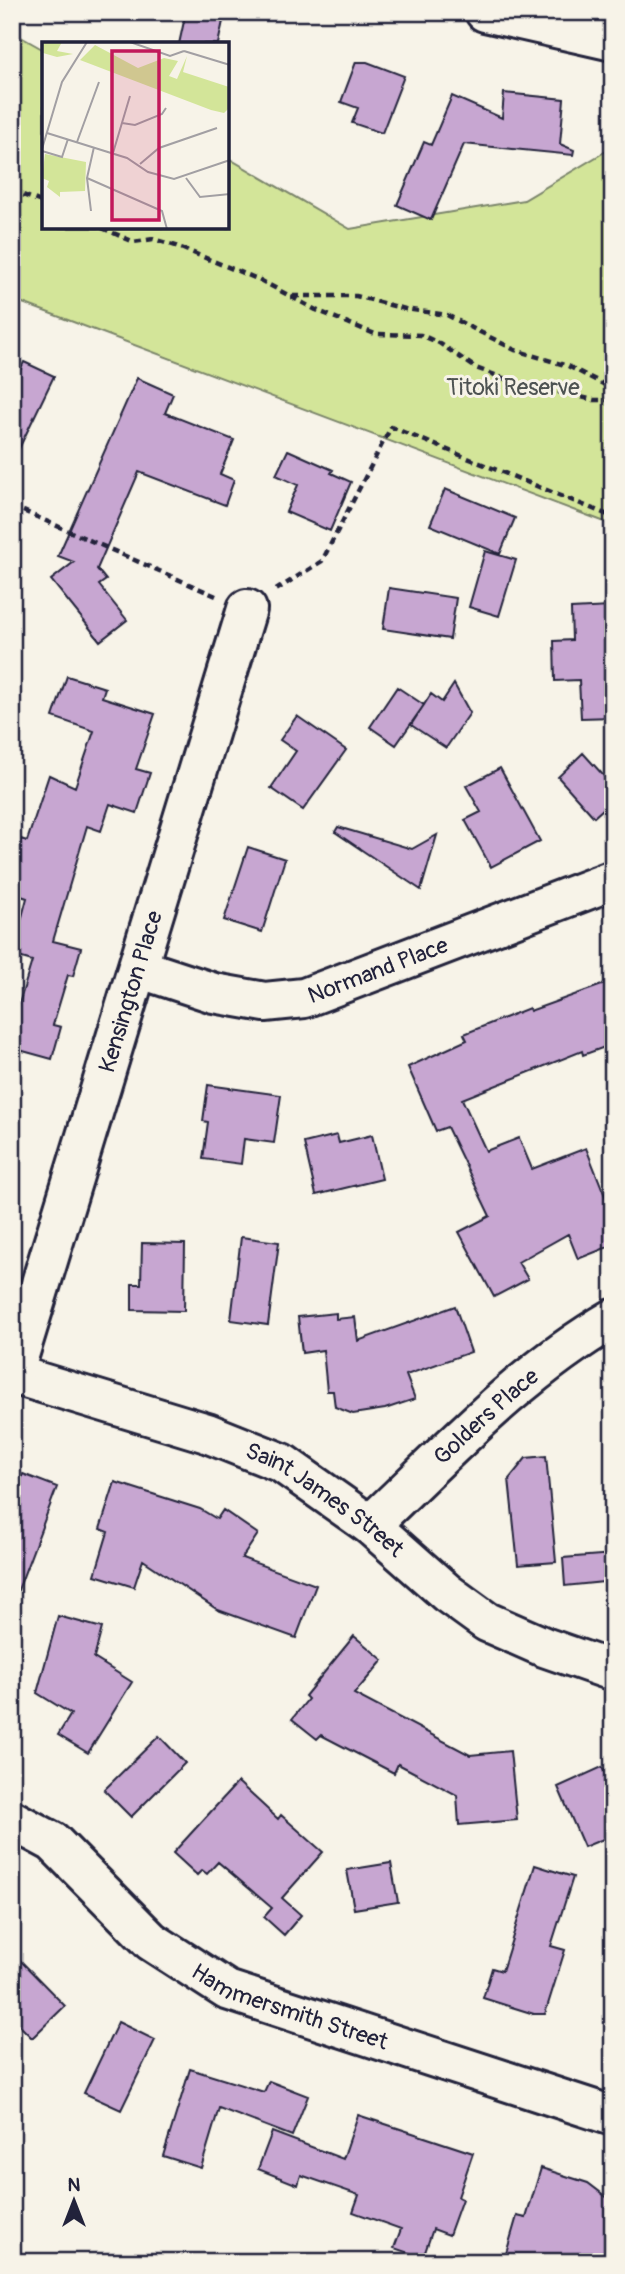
<svg xmlns="http://www.w3.org/2000/svg" width="625" height="2274" font-family="Pangolin,sans-serif">
<style>
.green{fill:#d3e599;stroke:#7a846a;stroke-width:2}
.building{fill:#c7a6d1;stroke:#22223b;stroke-width:2}
.lines{fill:none;stroke-linecap:round;stroke-linejoin:round}
.street-casing{stroke:#22223b;stroke-width:44}
.secondary-casing{stroke:#22223b;stroke-width:44}
.path{stroke:#22223b;stroke-width:4.5;stroke-dasharray:7 5;stroke-linecap:butt}
.street{stroke:#f7f3e8;stroke-width:38}
.secondary{stroke:#f7f3e8;stroke-width:38}
.labels{text-anchor:middle;stroke-width:6;stroke-linejoin:round;paint-order:stroke}
.park-label{font-size:23px;fill:#4e5352;stroke:#f7f3e8}
.street-label{font-size:23px;fill:#22223b;stroke:#f7f3e8}
.inset-road{fill:none;stroke:#a29fa3;stroke-width:2}
.view{fill:#c2185b;fill-opacity:0.15;stroke:#c2185b;stroke-width:3.5}
.inset-edge{fill:none;stroke:#22223b;stroke-width:3.5}
</style>
<rect width="100%" height="100%" fill="#f7f3e8"/>
<filter id="ink" filterUnits="userSpaceOnUse"><feTurbulence type="fractalNoise" baseFrequency=".0143" numOctaves="2"/><feDisplacementMap in="SourceGraphic" scale="14" xChannelSelector="R" yChannelSelector="G"/><feConvolveMatrix kernelMatrix="1 2 1 2 8 2 1 2 1" color-interpolation-filters="sRGB"/></filter>
<g filter="url(#ink)">
<!-- green -->
<path class="green" d="M 12,32 L 44,50 L 44,228 L 228,228 L 228,158 L 350,229 L 524,200 L 613,147 L 613,525 L 12,299 Z"/>
<!-- building -->
<path class="building" d="M 186,12 L 225,12 L 218,44 L 179,44 Z
M 356,62 L 367,62 L 404,76 L 382,133 L 352,123 L 358,108 L 341,102 Z
M 504,93 L 564,99 L 560,144 L 574,150 L 573,155 L 464,144 L 431,220 L 397,205 L 424,142 L 431,145 L 452,96 L 502,118 Z
M 24,362 L 54,376 L 12,463 L 12,386 Z
M 137,378 L 173,394 L 165,413 L 234,440 L 220,474 L 234,480 L 225,505 L 139,472 L 97,569 L 106,580 L 99,585 L 127,620 L 100,641 L 51,580 L 74,562 L 58,556 Z
M 288,450 L 333,470 L 331,473 L 351,482 L 330,531 L 286,512 L 298,485 L 276,475 Z
M 445,489 L 515,518 L 500,554 L 430,525 Z
M 485,551 L 516,560 L 499,616 L 469,607 Z
M 389,588 L 456,598 L 450,639 L 383,629 Z
M 610,607 L 613,717 L 581,718 L 579,680 L 555,681 L 554,641 L 572,640 L 571,609 Z
M 67,676 L 105,688 L 102,697 L 155,714 L 136,769 L 150,773 L 137,813 L 110,804 L 101,831 L 87,826 L 53,941 L 81,948 L 73,976 L 68,975 L 53,1025 L 61,1027 L 52,1059 L 12,1048 L 12,1027 L 32,961 L 12,955 L 27,898 L 12,893 L 12,869 L 21,839 L 27,841 L 49,775 L 75,787 L 94,731 L 53,717 Z
M 454,684 L 470,713 L 446,748 L 411,725 L 431,694 L 442,702 Z
M 397,687 L 424,705 L 396,745 L 370,727 Z
M 297,716 L 346,750 L 303,810 L 271,788 L 296,751 L 280,740 Z
M 583,753 L 613,786 L 613,800 L 594,817 L 558,777 Z
M 500,768 L 540,841 L 491,867 L 465,820 L 481,812 L 466,786 Z
M 338,827 L 412,849 L 437,835 L 421,890 L 335,832 Z
M 248,847 L 285,859 L 262,932 L 224,920 Z
M 613,981 L 613,1044 L 583,1055 L 582,1051 L 462,1099 L 486,1151 L 519,1138 L 532,1169 L 586,1148 L 613,1216 L 613,1245 L 578,1259 L 568,1234 L 518,1262 L 528,1279 L 494,1297 L 459,1232 L 490,1216 L 447,1127 L 436,1131 L 408,1067 L 467,1040 L 464,1034 L 529,1008 L 530,1011 Z
M 208,1085 L 281,1095 L 274,1143 L 244,1139 L 241,1164 L 203,1159 L 208,1122 L 203,1121 Z
M 337,1135 L 339,1143 L 372,1135 L 382,1179 L 316,1195 L 304,1143 Z
M 241,1237 L 279,1242 L 268,1325 L 231,1320 Z
M 142,1243 L 185,1244 L 184,1311 L 132,1310 L 132,1284 L 141,1284 Z
M 455,1306 L 471,1352 L 406,1375 L 415,1399 L 385,1409 L 353,1414 L 335,1407 L 333,1391 L 327,1391 L 323,1350 L 302,1353 L 298,1317 L 336,1313 L 336,1319 L 355,1317 L 358,1341 Z
M 546,1456 L 556,1562 L 518,1565 L 509,1479 L 526,1458 Z
M 23,1474 L 57,1487 L 15,1598 L 12,1597 L 12,1502 Z
M 115,1482 L 200,1509 L 217,1519 L 223,1510 L 258,1534 L 242,1558 L 316,1585 L 296,1638 L 218,1610 L 143,1560 L 134,1587 L 95,1575 L 108,1532 L 100,1529 Z
M 613,1554 L 613,1581 L 565,1586 L 563,1558 Z
M 58,1616 L 102,1628 L 94,1658 L 132,1682 L 88,1753 L 58,1735 L 71,1714 L 37,1693 Z
M 354,1636 L 383,1660 L 354,1694 L 470,1755 L 510,1751 L 517,1820 L 459,1825 L 457,1795 L 398,1764 L 394,1773 L 321,1735 L 317,1739 L 292,1719 L 308,1699 L 305,1696 Z
M 159,1736 L 185,1763 L 131,1817 L 104,1790 Z
M 602,1767 L 613,1790 L 613,1835 L 584,1847 L 558,1787 Z
M 238,1782 L 278,1819 L 281,1815 L 323,1852 L 282,1898 L 301,1915 L 284,1935 L 264,1917 L 272,1908 L 218,1862 L 207,1874 L 202,1870 L 197,1875 L 173,1853 Z
M 391,1863 L 398,1902 L 354,1909 L 347,1870 Z
M 535,1865 L 573,1877 L 551,1946 L 565,1950 L 545,2014 L 534,2014 L 483,1998 L 492,1968 L 502,1971 Z
M 12,1952 L 65,2006 L 32,2038 L 12,2018 Z
M 118,2022 L 155,2040 L 121,2110 L 84,2093 Z
M 190,2069 L 264,2092 L 269,2081 L 308,2096 L 292,2136 L 219,2108 L 201,2168 L 163,2156 Z
M 358,2115 L 473,2153 L 458,2197 L 462,2199 L 449,2235 L 433,2229 L 423,2258 L 394,2248 L 401,2229 L 353,2212 L 359,2195 L 301,2175 L 298,2185 L 258,2169 L 272,2132 L 343,2159 Z
M 541,2168 L 588,2183 L 613,2202 L 613,2262 L 520,2262 L 505,2257 L 517,2216 L 526,2218 Z"/>
<g class="lines">
<!-- street casing -->
<g class="street-casing">
<g id="street">
<path id="s1" d="M 138,968 L 214,993 L 265,1002 L 304,998 L 613,880"/>
<path id="s2" d="M 12,1374 L 207,1433 L 282,1463 L 370,1525 L 447,1593 L 487,1622 L 544,1647 L 613,1671"/>
<path id="s3" d="M 13,1375 L 247,609"/>
<path id="s4" d="M 370,1525 C 447,1452 520,1373 613,1319"/>
<path id="s5" d="M 12,1820 L 53,1842 L 151,1941 L 227,1990 L 613,2116"/>
</g>
</g>
<!-- secondary casing -->
<g class="secondary-casing">
<path id="secondary" d="M 485,12 L 613,41"/>
</g>
<!-- path -->
<path class="path" d="M 12,191 L 44,203
M 102,228 L 134,242 L 153,239 L 176,246 L 260,280 L 316,310 L 375,334 L 421,335 L 439,343 L 476,368 L 511,381 L 594,400 L 613,400
M 293,296 L 356,296 L 405,309 L 447,315 L 515,350 L 568,366 L 613,389
M 12,506 L 216,596
M 276,590 L 322,561 L 391,427 L 613,517"/>
<!-- street -->
<use href="#street" class="street"/>
<!-- secondary -->
<use href="#secondary" class="secondary"/>
</g>
</g>
<g class="labels">
<!-- park labels -->
<g class="park-label">
<text x="513" y="395">Titoki Reserve</text>
</g>
<!-- street labels -->
<g class="street-label">
<text dy="8" stroke="none"><textPath href="#s1" startOffset="250">Normand Place</textPath></text>
<text dy="8" stroke="none"><textPath href="#s3" startOffset="401">Kensington Place</textPath></text>
<text dy="8" stroke="none"><textPath href="#s4" startOffset="159">Golders Place</textPath></text>
<text dy="8" stroke="none"><textPath href="#s2" startOffset="340">Saint James Street</textPath></text>
<text dy="8" stroke="none"><textPath href="#s5" startOffset="341">Hammersmith Street</textPath></text>
</g>
</g>
<!-- overview -->
<g transform="translate(42 42)">
<rect width="187" height="187" fill="#f7f3e8"/>
<path d="M 0,0 L 20,0 L 15,9 L 31,12 L 15,15 L 1,11 ZM 53,3 L 96,26 L 122,16 L 136,19 L 127,34 L 135,37 L 145,14 L 141,30 L 187,45 L 187,66 L 182,71 L 169,68 L 38,18 ZM 3,112 L 44,120 L 43,149 L 18,150 L 18,155 L 5,145 L 7,139 L 0,136 Z" fill="#d3e599"/>
<path class="inset-road" d="M 88,0 L 128,14 L 142,9M 142,9 L 188,23M 80,81 L 93,83 L 120,72 L 124,66M 5,91 L 85,116 L 106,130 L 132,137 L 188,118M 35,100 L 57,40M 0,107 L 20,40 L 45,0M 0,109 L 20,115 L 26,97M 71,111 L 88,54M 98,122 L 117,106 L 175,86M 45,136 L 120,169 L 125,187M 144,136 L 158,155 L 188,152M 49,169 L 45,136 L 52,105"/>
<path class="view" d="M 70,9 L 117,9 L 117,178 L 70,178 Z"/>
<rect width="187" height="187" class="inset-edge"/>
</g>
<!-- margin -->
<rect width="625" height="2274" fill="none" stroke="#f7f3e8" stroke-width="42"/>
<rect x="21" y="21" width="583" height="2232" fill="none" stroke="#22223b" stroke-width="2.5" filter="url(#ink)"/>
<!-- north arrow -->
<g transform="translate(74 2201)" stroke="#f7f3e8" stroke-width="5" paint-order="stroke">
<path d="M0-5L12 26L0 18L-12 26Z" fill="#22223b"/>
<text y="-10" font-size="19" font-weight="bold" text-anchor="middle" fill="#22223b">N</text>
</g>
</svg>
